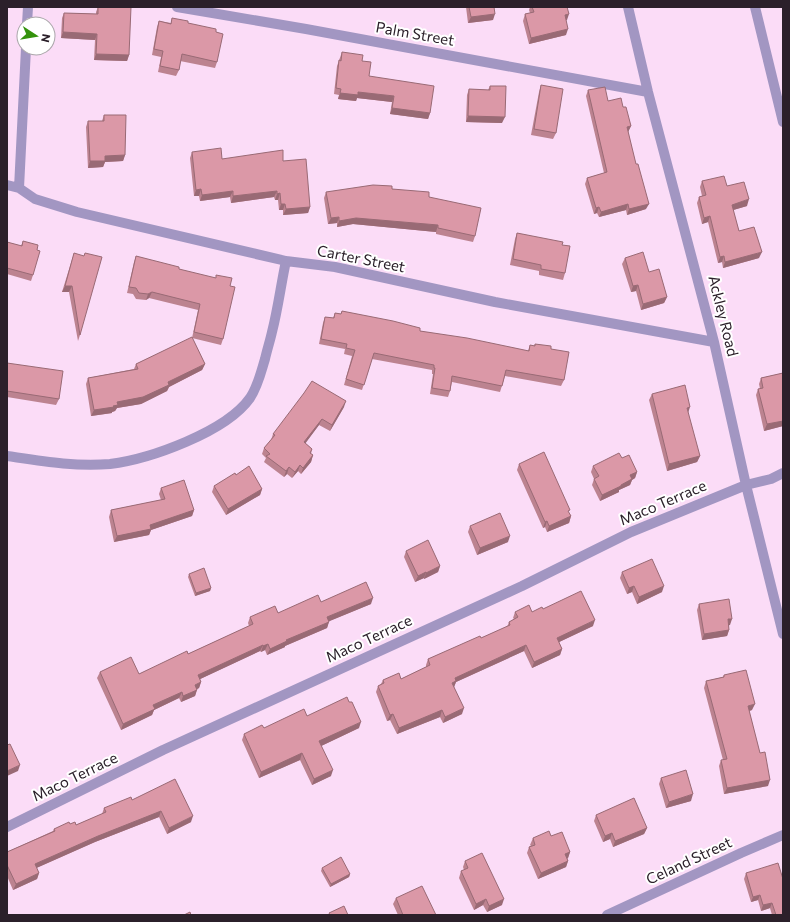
<svg xmlns="http://www.w3.org/2000/svg" width="790" height="922" font-family="Commissioner,sans-serif">
<style>
.lines{fill:none;stroke-linecap:round;stroke-linejoin:round}
.street{stroke:#a296c2;stroke-width:10}
.wall{fill:#bc8390}
.shaded-wall{fill:#996a75}
.building{fill:#db98a7;stroke:#996a75}
.labels{text-anchor:middle;stroke-width:4;stroke-linejoin:round;paint-order:stroke}
.street-label{font-size:15px;fill:#2b202a;stroke:#fff}
</style>
<rect width="100%" height="100%" fill="#fbdcf7"/>
<g class="lines">
<!-- street -->
<path class="street" d="M 177,7 L 306,29 L 648,92
M 628,7 L 648,92 L 714,342 L 746,485 L 783,634
M 755,7 L 783,122
M 27,24 L 28,7
M 7,185 L 19,188 L 35,199 L 77,212 L 286,261 L 335,267 L 495,302 L 714,342
M 19,188 L 26,48
M 7,456 C 41,461 75,467 110,464 C 150,459 226,432 250,398 C 258,386 261,372 265,359 C 267,350 270,341 272,332 C 278,309 281,284 286,261
M 7,827 L 163,750 L 522,586 L 631,532 L 746,485 L 771,479 L 783,473
M 607,915 L 741,853 L 783,835"/>
</g>
<!-- wall -->
<path class="wall" d="M 98,7 L 122,7 L 129,55 L 127,61 L 94,60 L 95,40 L 61,38 L 62,18 L 64,13 L 96,14 L 96,12 Z
M 466,7 L 494,7 L 493,20 L 468,23 Z
M 530,7 L 567,7 L 567,20 L 566,20 L 566,35 L 529,44 L 523,21 L 525,14 L 530,13 L 529,10 Z
M 172,18 L 216,32 L 217,62 L 215,68 L 180,61 L 179,70 L 176,76 L 158,72 L 161,57 L 152,55 L 157,27 L 159,21 L 171,23 Z
M 342,52 L 362,61 L 369,76 L 430,113 L 428,119 L 390,114 L 392,102 L 357,98 L 356,101 L 338,99 L 339,95 L 334,94 L 337,66 Z
M 541,85 L 556,133 L 553,139 L 531,135 L 539,92 Z
M 490,86 L 502,123 L 466,122 L 467,95 L 469,89 L 488,90 Z
M 588,90 L 608,101 L 623,107 L 631,126 L 628,132 L 646,209 L 627,215 L 626,210 L 599,217 L 597,213 L 594,214 L 585,184 L 587,178 L 604,173 L 586,96 Z
M 104,115 L 125,155 L 123,161 L 105,162 L 103,167 L 88,168 L 86,127 L 88,121 L 102,121 Z
M 192,152 L 222,159 L 283,161 L 310,207 L 308,213 L 283,215 L 283,210 L 279,210 L 278,200 L 275,200 L 274,197 L 231,203 L 230,197 L 200,201 L 199,196 L 194,196 L 190,158 Z
M 702,181 L 727,186 L 747,206 L 733,210 L 739,231 L 759,258 L 723,268 L 722,262 L 718,263 L 708,222 L 702,224 L 697,203 L 699,197 L 702,196 L 700,187 Z
M 392,189 L 429,197 L 475,236 L 473,242 L 436,234 L 436,232 L 353,224 L 337,227 L 337,223 L 328,224 L 324,198 L 326,192 Z
M 517,233 L 562,245 L 565,273 L 563,280 L 539,275 L 539,271 L 510,265 L 515,239 Z
M 23,241 L 33,275 L 31,281 L 7,274 L 7,242 L 21,246 Z
M 74,253 L 80,335 L 78,341 L 69,292 L 62,292 Z
M 136,256 L 179,269 L 230,286 L 223,339 L 221,345 L 192,338 L 205,364 L 202,370 L 169,387 L 167,391 L 141,404 L 117,408 L 115,411 L 112,412 L 112,413 L 91,416 L 86,384 L 88,378 L 134,369 L 136,364 L 192,338 L 198,310 L 149,298 L 146,300 L 136,299 L 133,294 L 127,293 L 134,262 Z
M 625,258 L 649,272 L 667,297 L 664,303 L 641,310 L 636,291 L 631,292 L 622,264 Z
M 342,311 L 420,331 L 528,351 L 530,345 L 534,346 L 535,344 L 551,349 L 564,380 L 561,386 L 505,376 L 500,392 L 452,382 L 450,391 L 448,397 L 430,394 L 433,374 L 432,374 L 432,370 L 372,359 L 362,390 L 344,385 L 352,356 L 344,354 L 345,349 L 319,344 L 323,323 L 325,317 L 333,318 L 335,313 L 341,314 Z
M 7,363 L 59,399 L 56,405 L 7,397 Z
M 783,373 L 783,426 L 764,431 L 756,395 L 758,389 L 760,389 L 759,384 L 761,378 Z
M 652,394 L 700,456 L 697,462 L 667,471 L 649,400 Z
M 344,407 L 330,431 L 319,425 L 305,443 L 312,449 L 311,454 L 313,455 L 311,462 L 301,474 L 298,471 L 292,478 L 287,474 L 284,477 L 264,462 L 266,458 L 262,454 L 264,448 L 271,440 L 273,434 Z
M 622,458 L 637,472 L 635,478 L 632,480 L 630,485 L 619,490 L 619,492 L 600,501 L 592,485 L 594,479 L 591,472 L 593,466 Z
M 519,464 L 569,513 L 571,516 L 569,523 L 547,532 L 545,527 L 543,528 L 517,470 Z
M 236,475 L 262,489 L 260,495 L 226,515 L 212,492 L 214,486 Z
M 161,488 L 194,510 L 192,516 L 151,530 L 149,535 L 114,542 L 109,517 L 111,510 L 161,500 L 159,494 Z
M 470,526 L 508,542 L 477,555 L 468,532 Z
M 406,551 L 440,566 L 438,572 L 424,579 L 424,578 L 415,582 L 404,557 Z
M 622,572 L 662,592 L 637,604 L 632,592 L 627,594 L 620,578 Z
M 189,574 L 211,588 L 210,591 L 195,596 L 188,577 Z
M 321,602 L 371,604 L 329,621 L 327,628 L 285,646 L 285,647 L 267,655 L 265,650 L 261,652 L 260,651 L 200,679 L 201,682 L 199,688 L 197,689 L 195,696 L 181,702 L 179,698 L 154,710 L 152,715 L 121,730 L 97,678 L 100,672 L 139,674 L 188,654 L 249,626 L 248,623 L 250,617 L 278,613 Z
M 699,604 L 730,625 L 729,625 L 729,630 L 727,636 L 702,640 L 697,610 Z
M 543,609 L 593,626 L 559,642 L 562,649 L 560,655 L 532,668 L 524,651 L 456,682 L 454,687 L 462,714 L 443,723 L 440,717 L 397,734 L 390,720 L 387,721 L 376,692 L 378,686 L 381,684 L 383,680 L 401,679 L 426,667 L 426,665 L 428,659 L 481,638 L 507,627 L 509,622 L 514,619 L 513,618 L 515,612 L 532,612 Z
M 724,675 L 752,710 L 749,711 L 768,786 L 724,794 L 719,766 L 721,760 L 723,760 L 704,688 L 706,681 L 723,677 Z
M 307,716 L 359,728 L 321,746 L 331,776 L 312,785 L 300,760 L 259,778 L 242,740 L 244,734 Z
M 661,778 L 691,801 L 666,808 L 659,784 Z
M 132,800 L 191,822 L 167,834 L 159,817 L 95,842 L 36,868 L 39,873 L 37,879 L 13,890 L 7,876 L 7,852 L 53,831 L 54,829 L 76,825 L 102,814 L 104,808 Z
M 596,815 L 647,828 L 644,834 L 613,847 L 610,839 L 603,842 L 594,821 Z
M 551,836 L 570,852 L 568,858 L 567,859 L 568,861 L 566,867 L 538,879 L 527,853 L 529,847 L 531,846 L 530,845 L 533,838 Z
M 465,861 L 502,905 L 487,912 L 483,905 L 474,910 L 459,878 L 461,871 L 464,870 L 463,867 Z
M 322,868 L 350,874 L 349,877 L 330,887 L 321,871 Z
M 746,873 L 783,915 L 772,915 L 770,908 L 761,911 L 758,900 L 751,902 L 744,879 Z
M 396,898 L 436,915 L 398,915 L 393,904 Z"/>
<!-- shaded-wall -->
<path class="shaded-wall" d="M 495,14 L 493,20 L 468,23 L 471,17 Z
M 569,14 L 567,20 L 563,21 L 565,15 Z
M 568,29 L 566,35 L 529,44 L 531,38 Z
M 63,32 L 97,34 L 95,40 L 61,38 Z
M 96,54 L 129,55 L 127,61 L 94,60 Z
M 358,92 L 394,96 L 392,102 L 357,98 L 356,101 L 338,99 L 340,93 Z
M 392,108 L 430,113 L 428,119 L 390,114 Z
M 468,116 L 505,117 L 502,123 L 466,122 Z
M 631,126 L 628,132 L 627,127 Z
M 125,155 L 123,161 L 105,162 L 103,167 L 88,168 L 90,161 L 105,156 Z
M 201,189 L 199,196 L 194,196 L 196,190 Z
M 233,191 L 230,197 L 200,201 L 202,195 Z
M 277,191 L 274,197 L 231,203 L 233,196 Z
M 280,193 L 278,200 L 275,200 L 277,194 Z
M 749,199 L 747,206 L 730,211 L 732,205 Z
M 281,204 L 285,204 L 283,210 L 279,210 Z
M 628,204 L 626,210 L 599,217 L 601,212 Z
M 649,204 L 646,209 L 627,215 L 629,209 Z
M 310,207 L 308,213 L 283,215 L 286,209 Z
M 599,207 L 597,213 L 594,214 L 596,208 Z
M 710,216 L 708,222 L 702,224 L 704,218 Z
M 339,217 L 337,223 L 328,224 L 331,218 Z
M 356,218 L 438,225 L 436,232 L 353,224 L 337,227 L 339,221 Z
M 762,252 L 759,258 L 723,268 L 725,262 Z
M 724,256 L 722,262 L 718,263 L 720,257 Z
M 638,285 L 636,291 L 631,292 L 633,286 Z
M 65,286 L 72,286 L 69,292 L 62,292 Z
M 152,292 L 149,298 L 146,300 L 148,294 Z
M 667,297 L 664,303 L 641,310 L 643,304 Z
M 205,364 L 202,370 L 169,387 L 167,391 L 141,404 L 117,408 L 115,411 L 112,412 L 112,413 L 91,416 L 94,410 L 113,406 L 117,402 L 168,382 Z
M 346,401 L 344,407 L 330,431 L 332,425 Z
M 690,407 L 688,413 L 687,408 Z
M 322,419 L 319,425 L 302,448 L 304,442 Z
M 783,421 L 783,426 L 764,431 L 767,424 Z
M 313,455 L 311,462 L 301,474 L 303,468 Z
M 700,456 L 697,462 L 667,471 L 669,464 Z
M 300,465 L 298,471 L 292,478 L 295,472 Z
M 289,467 L 287,474 L 284,477 L 286,471 Z
M 637,472 L 635,478 L 632,480 L 630,485 L 619,490 L 619,492 L 600,501 L 602,495 L 621,485 L 630,475 Z
M 262,489 L 260,495 L 226,515 L 228,509 Z
M 194,510 L 192,516 L 151,530 L 149,535 L 114,542 L 117,536 Z
M 571,516 L 569,523 L 547,532 L 549,526 Z
M 547,521 L 545,527 L 543,528 L 545,522 Z
M 510,536 L 508,542 L 477,555 L 480,548 Z
M 440,566 L 438,572 L 424,579 L 426,573 Z
M 426,572 L 424,578 L 415,582 L 418,576 Z
M 634,586 L 632,592 L 627,594 L 629,588 Z
M 664,586 L 662,592 L 637,604 L 639,597 Z
M 211,588 L 210,591 L 195,596 L 196,593 Z
M 373,598 L 371,604 L 325,623 L 327,617 Z
M 728,619 L 732,619 L 730,625 L 726,626 Z
M 595,620 L 593,626 L 555,644 L 557,638 Z
M 329,622 L 327,628 L 285,646 L 285,647 L 267,655 L 270,649 L 286,640 Z
M 729,630 L 727,636 L 702,640 L 704,634 Z
M 268,644 L 265,650 L 261,652 L 263,646 Z
M 263,645 L 260,651 L 196,681 L 198,675 Z
M 526,645 L 524,651 L 456,682 L 454,687 L 450,689 L 455,678 Z
M 562,649 L 560,655 L 532,668 L 534,662 Z
M 201,682 L 199,688 L 193,691 L 195,685 Z
M 197,690 L 195,696 L 181,702 L 183,696 Z
M 182,692 L 179,698 L 154,710 L 152,715 L 121,730 L 123,724 L 153,705 Z
M 755,704 L 752,710 L 746,712 L 748,706 Z
M 464,708 L 462,714 L 443,723 L 445,717 Z
M 442,710 L 440,717 L 397,734 L 399,728 Z
M 393,714 L 390,720 L 387,721 L 390,715 Z
M 361,722 L 359,728 L 317,748 L 319,741 Z
M 302,753 L 300,760 L 259,778 L 261,772 Z
M 20,765 L 18,771 L 7,776 L 7,771 Z
M 333,770 L 331,776 L 312,785 L 314,779 Z
M 770,780 L 768,786 L 724,794 L 727,788 Z
M 693,794 L 691,801 L 666,808 L 669,802 Z
M 161,811 L 159,817 L 95,842 L 32,870 L 35,864 L 98,836 Z
M 193,816 L 191,822 L 167,834 L 169,828 Z
M 647,828 L 644,834 L 613,847 L 615,841 Z
M 612,833 L 610,839 L 603,842 L 605,836 Z
M 570,852 L 568,858 L 563,861 L 565,854 Z
M 568,861 L 566,867 L 538,879 L 541,873 Z
M 39,873 L 37,879 L 13,890 L 16,884 Z
M 350,874 L 349,877 L 330,887 L 331,884 Z
M 760,895 L 758,900 L 751,902 L 753,897 Z
M 486,899 L 483,905 L 474,910 L 476,904 Z
M 504,899 L 502,905 L 487,912 L 489,906 Z
M 772,903 L 770,908 L 761,911 L 763,905 Z"/>
<!-- building -->
<path class="building" d="M 98,7 L 131,7 L 129,55 L 96,54 L 97,34 L 63,32 L 64,13 L 98,14 Z
M 469,7 L 494,7 L 495,14 L 471,17 Z
M 532,7 L 567,7 L 569,14 L 565,15 L 568,29 L 531,38 L 525,14 L 534,12 Z
M 172,18 L 188,21 L 188,23 L 216,29 L 216,32 L 223,34 L 217,62 L 182,54 L 179,70 L 160,66 L 163,51 L 154,49 L 159,21 L 171,24 Z
M 342,52 L 363,55 L 362,61 L 371,62 L 369,76 L 434,86 L 430,113 L 392,108 L 394,96 L 358,92 L 358,95 L 340,93 L 341,89 L 336,88 L 339,60 L 341,61 Z
M 541,85 L 563,89 L 556,133 L 534,129 Z
M 490,86 L 506,86 L 505,117 L 468,116 L 469,89 L 490,90 Z
M 605,87 L 608,101 L 621,98 L 623,107 L 626,107 L 631,126 L 627,127 L 636,164 L 638,164 L 649,204 L 629,209 L 628,204 L 601,212 L 599,207 L 596,208 L 587,178 L 607,172 L 588,90 Z
M 104,115 L 126,115 L 125,155 L 105,156 L 105,161 L 90,161 L 88,121 L 104,121 Z
M 221,148 L 222,159 L 283,150 L 283,161 L 306,159 L 310,207 L 286,209 L 285,204 L 281,204 L 280,193 L 277,194 L 277,191 L 233,196 L 233,191 L 202,195 L 201,189 L 196,190 L 192,152 Z
M 724,176 L 727,186 L 744,182 L 749,199 L 732,205 L 739,231 L 754,227 L 762,252 L 725,262 L 724,256 L 720,257 L 710,216 L 704,218 L 699,197 L 706,195 L 702,181 Z
M 373,185 L 392,186 L 392,189 L 429,192 L 429,197 L 481,208 L 475,236 L 438,228 L 438,225 L 356,218 L 339,221 L 339,217 L 331,218 L 326,192 Z
M 517,233 L 563,242 L 562,245 L 570,246 L 565,273 L 541,269 L 541,265 L 513,259 Z
M 23,241 L 38,245 L 37,250 L 40,251 L 33,275 L 7,268 L 7,242 L 22,246 Z
M 643,252 L 649,272 L 659,269 L 667,297 L 643,304 L 638,285 L 633,286 L 625,258 Z
M 74,253 L 84,256 L 85,253 L 102,257 L 80,335 L 72,286 L 65,286 Z
M 136,256 L 179,267 L 179,269 L 216,278 L 216,275 L 232,278 L 230,286 L 235,287 L 223,339 L 194,332 L 200,304 L 152,292 L 148,294 L 139,293 L 136,288 L 129,287 Z
M 342,311 L 393,321 L 420,328 L 420,331 L 467,338 L 529,351 L 530,345 L 535,346 L 535,344 L 551,346 L 551,349 L 569,352 L 564,380 L 506,370 L 502,386 L 452,376 L 450,391 L 432,388 L 435,368 L 434,368 L 434,365 L 374,353 L 364,385 L 346,379 L 355,350 L 346,348 L 347,344 L 321,339 L 325,317 L 334,318 L 335,313 L 341,314 Z
M 192,337 L 205,364 L 168,382 L 169,385 L 143,397 L 117,402 L 118,405 L 113,406 L 114,407 L 94,410 L 88,378 L 138,369 L 136,364 Z
M 7,363 L 63,371 L 59,399 L 7,391 Z
M 783,373 L 783,421 L 767,424 L 758,389 L 763,388 L 761,378 Z
M 312,381 L 346,401 L 332,425 L 322,419 L 304,442 L 312,449 L 310,453 L 313,455 L 303,468 L 300,465 L 295,472 L 289,467 L 286,471 L 266,456 L 270,454 L 264,448 L 275,435 L 273,434 L 304,393 Z
M 685,385 L 690,407 L 687,408 L 700,456 L 669,464 L 652,394 Z
M 544,452 L 570,510 L 568,511 L 571,516 L 549,526 L 547,521 L 545,522 L 519,464 Z
M 619,453 L 622,458 L 629,455 L 637,472 L 630,475 L 632,479 L 621,485 L 621,486 L 602,495 L 594,479 L 599,476 L 593,466 Z
M 249,466 L 262,489 L 228,509 L 214,486 L 235,473 L 236,475 Z
M 184,480 L 194,510 L 150,525 L 151,529 L 117,536 L 111,510 L 165,499 L 161,488 Z
M 500,513 L 510,536 L 480,548 L 470,526 Z
M 428,540 L 440,566 L 426,573 L 426,572 L 418,576 L 406,551 Z
M 652,559 L 664,586 L 639,597 L 634,586 L 629,588 L 622,572 Z
M 204,568 L 211,588 L 196,593 L 189,574 Z
M 366,582 L 373,598 L 327,617 L 329,622 L 286,640 L 287,641 L 270,649 L 268,644 L 263,646 L 263,645 L 198,675 L 201,682 L 195,685 L 197,690 L 183,696 L 182,692 L 153,705 L 155,709 L 123,724 L 100,672 L 131,657 L 139,674 L 187,651 L 188,654 L 253,624 L 250,617 L 275,606 L 278,613 L 318,595 L 321,602 Z
M 581,591 L 595,620 L 557,638 L 562,649 L 534,662 L 526,645 L 455,678 L 456,681 L 452,683 L 464,708 L 445,717 L 442,710 L 399,728 L 393,714 L 390,715 L 378,686 L 384,683 L 383,680 L 399,673 L 401,679 L 430,665 L 428,659 L 480,636 L 481,638 L 510,625 L 509,622 L 518,617 L 515,612 L 529,605 L 532,612 L 542,607 L 543,609 Z
M 729,599 L 732,619 L 728,619 L 729,630 L 704,634 L 699,604 Z
M 746,670 L 755,704 L 748,706 L 760,753 L 765,752 L 770,780 L 727,788 L 721,760 L 727,759 L 706,681 L 724,677 L 724,675 Z
M 347,697 L 349,702 L 352,702 L 361,722 L 319,741 L 333,770 L 314,779 L 302,753 L 261,772 L 244,734 L 262,725 L 264,728 L 304,709 L 307,716 Z
M 10,744 L 20,765 L 7,771 L 7,745 Z
M 686,770 L 693,794 L 669,802 L 661,778 Z
M 175,779 L 193,816 L 169,828 L 161,811 L 98,836 L 35,864 L 39,873 L 16,884 L 7,865 L 7,852 L 55,831 L 54,829 L 69,822 L 70,824 L 75,822 L 76,825 L 106,812 L 104,808 L 131,797 L 132,800 Z
M 634,798 L 647,828 L 615,841 L 612,833 L 605,836 L 596,815 Z
M 549,831 L 551,836 L 562,832 L 570,852 L 565,854 L 568,861 L 541,873 L 529,847 L 535,845 L 533,838 Z
M 482,853 L 504,899 L 489,906 L 486,899 L 476,904 L 461,871 L 468,868 L 465,861 Z
M 341,857 L 350,874 L 331,884 L 322,868 Z
M 778,863 L 783,879 L 783,915 L 776,915 L 772,903 L 763,905 L 760,895 L 753,897 L 746,873 Z
M 422,886 L 436,915 L 403,915 L 396,898 Z
M 344,906 L 348,915 L 330,915 L 329,913 Z
M 190,912 L 191,915 L 184,915 Z"/>
<g class="labels">
<!-- street labels -->
<g class="street-label">
<text transform="translate(415 34) rotate(10)" y="5">Palm Street</text>
<text transform="translate(361 259) rotate(11)" y="5">Carter Street</text>
<text transform="translate(723 316) rotate(76)" y="5">Ackley Road</text>
<text transform="translate(663 503) rotate(-23)" y="5">Maco Terrace</text>
<text transform="translate(369 639) rotate(-25)" y="5">Maco Terrace</text>
<text transform="translate(75 777) rotate(-26)" y="5">Maco Terrace</text>
<text transform="translate(689 861) rotate(-25)" y="5">Celand Street</text>
</g>
</g>
<!-- border -->
<rect width="790" height="922" fill="none" stroke="#2b202a" stroke-width="16"/>
<!-- north arrow -->
<g transform="translate(36 36) rotate(102)"><circle r="19" fill="#ffffff" stroke="#aaa6aa"/>
<path d="M0-3L7 15L0 10L-7 15Z" fill="#34920c"/>
<text y="-6" font-size="11" font-weight="bold" text-anchor="middle" fill="#2b202a">N</text>
</g>
</svg>
